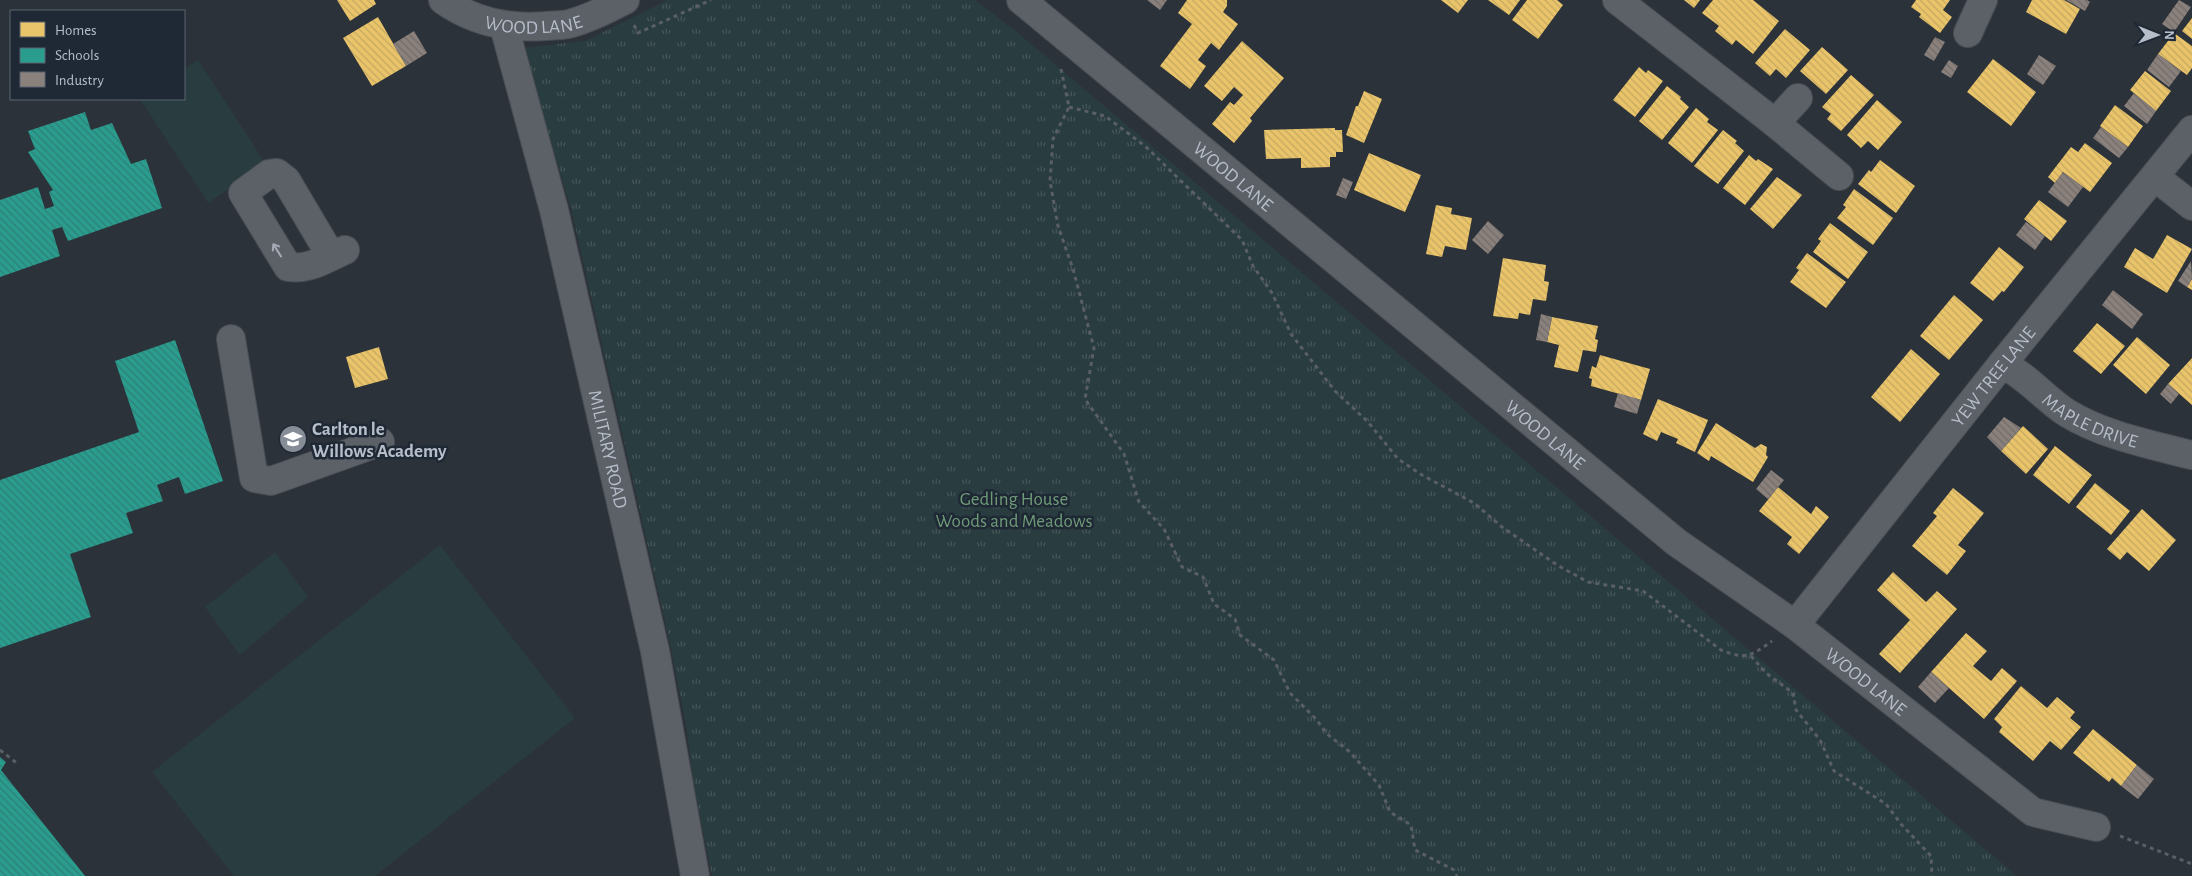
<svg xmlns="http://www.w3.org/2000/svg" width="2192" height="876" font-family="'Alegreya Sans',sans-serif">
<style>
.grass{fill:#293c3f}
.park{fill:url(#park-tufts)}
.homes{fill:url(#homes-back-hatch)}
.schools{fill:url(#schools-back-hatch)}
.industry{fill:url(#industry-back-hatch)}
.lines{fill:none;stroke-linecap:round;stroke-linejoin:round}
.minor-casing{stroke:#4a4e54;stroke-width:30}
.path{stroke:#595f64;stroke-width:3;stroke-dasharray:4 4;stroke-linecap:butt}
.minor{stroke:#5c6067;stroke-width:28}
.oneway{stroke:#a4abb6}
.labels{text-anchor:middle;stroke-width:5;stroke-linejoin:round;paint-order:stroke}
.street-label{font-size:19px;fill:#b6beca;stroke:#1f2835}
.poi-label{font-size:19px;font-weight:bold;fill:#b6beca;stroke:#1f2835;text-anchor:start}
.park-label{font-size:19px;fill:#6e9a77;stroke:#1f2835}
</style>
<defs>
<pattern id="park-tufts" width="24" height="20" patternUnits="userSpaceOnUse" patternTransform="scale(1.25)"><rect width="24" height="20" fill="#293c3f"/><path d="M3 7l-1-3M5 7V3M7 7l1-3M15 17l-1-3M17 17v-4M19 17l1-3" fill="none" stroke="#465659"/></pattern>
<pattern id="homes-back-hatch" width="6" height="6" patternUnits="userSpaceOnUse" patternTransform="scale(1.25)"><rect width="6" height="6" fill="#e9c46a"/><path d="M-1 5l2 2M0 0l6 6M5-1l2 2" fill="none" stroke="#c5a861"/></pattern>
<pattern id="schools-back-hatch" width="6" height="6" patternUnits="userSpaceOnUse" patternTransform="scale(1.25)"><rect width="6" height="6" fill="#2a9d8f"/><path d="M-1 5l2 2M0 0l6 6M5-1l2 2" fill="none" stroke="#2e7f76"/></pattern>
<pattern id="industry-back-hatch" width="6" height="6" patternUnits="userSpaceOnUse" patternTransform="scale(1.25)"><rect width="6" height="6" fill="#8a817c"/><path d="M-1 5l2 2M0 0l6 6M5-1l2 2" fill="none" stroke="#716b69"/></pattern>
</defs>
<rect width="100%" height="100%" fill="#2c3239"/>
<!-- grass -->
<path class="grass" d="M 198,60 L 266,164 L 208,203 L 140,99 L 184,99 L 184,69 Z
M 440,545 L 575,718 L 375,876 L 234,876 L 152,772 Z
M 275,552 L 308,597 L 240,655 L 205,607 Z"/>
<!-- park -->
<path class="park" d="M 668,0 L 975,0 L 1013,29 L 2017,876 L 712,876 L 693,781 L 686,724 L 669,639 L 571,208 L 521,48 L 585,41 Z"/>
<!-- homes -->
<path class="homes" d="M 337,0 L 374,0 L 376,4 L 350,21 Z
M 1187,0 L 1227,0 L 1227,6 L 1223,12 L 1238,24 L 1219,50 L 1211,43 L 1198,60 L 1206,66 L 1190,89 L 1160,66 L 1192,24 L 1178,13 Z
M 1441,0 L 1468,0 L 1458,13 Z
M 1488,0 L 1520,0 L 1509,15 Z
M 1527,0 L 1557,0 L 1563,5 L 1538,39 L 1512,20 Z
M 1684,0 L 1700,0 L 1694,8 Z
M 1713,0 L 1753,0 L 1779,21 L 1753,54 L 1736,40 L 1732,45 L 1715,31 L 1719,26 L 1702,13 Z
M 1916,0 L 1950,0 L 1943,10 L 1952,17 L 1940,33 L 1919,17 L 1921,14 L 1911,7 Z
M 2032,0 L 2064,0 L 2080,9 L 2066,34 L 2026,12 Z
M 378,17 L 406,66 L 372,86 L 343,38 Z
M 2192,18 L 2192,39 L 2182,31 Z
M 1785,29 L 1810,50 L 1786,78 L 1776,69 L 1770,76 L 1755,63 Z
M 2174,33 L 2192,46 L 2192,68 L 2187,75 L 2158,54 Z
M 1242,41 L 1284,78 L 1250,118 L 1252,121 L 1234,143 L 1212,124 L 1230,102 L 1234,105 L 1243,95 L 1234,87 L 1222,101 L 1204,86 Z
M 1822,47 L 1848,70 L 1826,94 L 1800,71 Z
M 1993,59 L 2036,92 L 2011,126 L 1967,92 Z
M 1639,67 L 1646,73 L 1648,70 L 1663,81 L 1635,117 L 1613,100 Z
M 2145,71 L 2171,91 L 2156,111 L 2130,90 Z
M 1851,75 L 1874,95 L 1841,131 L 1827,119 L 1831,114 L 1822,107 Z
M 1667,86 L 1681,97 L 1680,99 L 1689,107 L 1662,140 L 1639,121 Z
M 1364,91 L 1382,99 L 1364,143 L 1346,135 L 1356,106 L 1358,106 Z
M 1877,100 L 1902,122 L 1878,150 L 1868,141 L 1861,148 L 1847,135 Z
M 2115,105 L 2143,126 L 2128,147 L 2100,126 Z
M 1696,108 L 1709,119 L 1707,122 L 1718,130 L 1692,163 L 1668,143 Z
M 1335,128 L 1335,130 L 1342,130 L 1343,152 L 1336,152 L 1336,157 L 1330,157 L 1330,167 L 1301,168 L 1301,158 L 1266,159 L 1264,130 Z
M 1723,130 L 1737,141 L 1735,143 L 1744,151 L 1718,184 L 1694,166 Z
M 2085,143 L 2112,163 L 2090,192 L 2063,172 L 2055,183 L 2048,177 L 2071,147 L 2078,152 Z
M 1369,153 L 1421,175 L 1405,212 L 1354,190 Z
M 1749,155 L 1756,161 L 1758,159 L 1773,169 L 1745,205 L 1723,188 Z
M 1880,160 L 1915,186 L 1896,213 L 1858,184 L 1869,170 L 1871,172 Z
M 1777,177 L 1802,195 L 1773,229 L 1750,209 Z
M 1854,189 L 1893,218 L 1873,245 L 1837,218 L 1846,207 L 1843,205 Z
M 2039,200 L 2067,221 L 2051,241 L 2024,219 Z
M 1436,205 L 1452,208 L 1451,214 L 1472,218 L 1466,250 L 1445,246 L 1442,257 L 1426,254 Z
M 1830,223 L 1868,252 L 1848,279 L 1813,252 L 1821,241 L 1818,239 Z
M 2167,235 L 2192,249 L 2167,293 L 2124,267 L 2135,248 L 2153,259 Z
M 1999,247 L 2024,267 L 2004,292 L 2002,291 L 1993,301 L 1970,283 Z
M 1807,253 L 1846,282 L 1826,308 L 1790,282 L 1799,270 L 1796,268 Z
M 1503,258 L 1546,265 L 1544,281 L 1549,282 L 1546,301 L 1533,299 L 1530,315 L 1519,313 L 1518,319 L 1493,316 Z
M 2192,279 L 2192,290 L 2187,287 Z
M 1954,295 L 1983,320 L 1949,360 L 1920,336 Z
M 1552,317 L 1598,326 L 1595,339 L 1598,340 L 1596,352 L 1583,350 L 1578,372 L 1554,367 L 1559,345 L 1547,342 Z
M 2097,323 L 2125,346 L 2101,374 L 2073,351 Z
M 2137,337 L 2170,365 L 2146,394 L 2113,365 Z
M 379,347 L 388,379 L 355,388 L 346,357 Z
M 1911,349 L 1940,374 L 1900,422 L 1871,397 Z
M 1600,355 L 1650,369 L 1641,400 L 1591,386 L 1592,379 L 1589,378 L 1592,366 L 1596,368 Z
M 2192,358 L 2192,405 L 2168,384 Z
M 1658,399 L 1708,420 L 1695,452 L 1676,443 L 1678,439 L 1661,432 L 1657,441 L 1643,434 Z
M 1716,423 L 1755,448 L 1761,444 L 1767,447 L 1766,455 L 1768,457 L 1753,482 L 1711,456 L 1709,461 L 1697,453 Z
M 2023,426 L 2048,449 L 2026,474 L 2001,451 Z
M 2055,446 L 2092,475 L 2069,504 L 2033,475 Z
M 2095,483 L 2130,511 L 2111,535 L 2076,507 Z
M 1778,487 L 1811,514 L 1816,506 L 1829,517 L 1799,554 L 1787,544 L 1792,537 L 1759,511 Z
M 1953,488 L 1984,513 L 1958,545 L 1966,551 L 1947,575 L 1912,546 L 1937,516 L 1933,513 Z
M 2142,509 L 2176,540 L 2149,571 L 2127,552 L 2120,560 L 2107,549 Z
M 1893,572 L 1926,602 L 1937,591 L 1957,609 L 1900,673 L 1879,654 L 1910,620 L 1877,590 Z
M 1966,633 L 1987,651 L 1973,666 L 1991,681 L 2002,668 L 2017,681 L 1984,719 L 1931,672 Z
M 2021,686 L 2047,708 L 2057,697 L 2075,712 L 2070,718 L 2081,727 L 2061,750 L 2050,741 L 2033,761 L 1999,732 L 2002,727 L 1994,719 Z
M 2093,729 L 2137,765 L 2121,786 L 2112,778 L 2109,782 L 2073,753 Z"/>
<!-- schools -->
<path class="schools" d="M 85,112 L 91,130 L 112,123 L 131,164 L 146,159 L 162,208 L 68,241 L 62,227 L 52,230 L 60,256 L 0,277 L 0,200 L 38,187 L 45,209 L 54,206 L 49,192 L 53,190 L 28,152 L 35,149 L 28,131 Z
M 175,340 L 223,481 L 185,494 L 179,477 L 157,485 L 163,501 L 126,513 L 133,533 L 70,554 L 91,617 L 0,648 L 0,480 L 139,432 L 115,361 Z
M 0,757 L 6,762 L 1,770 L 85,876 L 0,876 Z"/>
<!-- industry -->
<path class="industry" d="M 1147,0 L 1167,0 L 1160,10 Z
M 2066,0 L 2087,0 L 2090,2 L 2085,11 Z
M 2179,0 L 2191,7 L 2174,32 L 2162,24 Z
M 414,31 L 427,53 L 406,66 L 393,44 Z
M 1935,37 L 1945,42 L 1934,61 L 1924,55 Z
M 2158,54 L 2181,71 L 2169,87 L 2147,70 Z
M 2039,55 L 2056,66 L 2043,85 L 2027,74 Z
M 1949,60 L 1958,66 L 1951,78 L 1941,72 Z
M 2134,93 L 2156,111 L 2147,124 L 2124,106 Z
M 2101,127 L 2128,147 L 2119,158 L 2093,138 Z
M 2063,172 L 2083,187 L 2068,207 L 2048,192 Z
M 1343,178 L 1353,182 L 1346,199 L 1336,195 Z
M 1488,221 L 1504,235 L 1488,254 L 1472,240 Z
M 2026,222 L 2045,236 L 2035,250 L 2016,235 Z
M 2191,261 L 2192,279 L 2187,287 L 2178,281 Z
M 2113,290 L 2143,314 L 2132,329 L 2102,305 Z
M 1541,314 L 1552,317 L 1547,342 L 1536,340 Z
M 2168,384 L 2179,394 L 2171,404 L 2160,394 Z
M 1618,393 L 1641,400 L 1637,414 L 1614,407 Z
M 2004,417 L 2021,428 L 2001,451 L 1987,437 Z
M 1771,470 L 1784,480 L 1768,499 L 1756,489 Z
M 1931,672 L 1949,688 L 1935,703 L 1918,687 Z
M 2137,765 L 2154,779 L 2138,799 L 2121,786 Z"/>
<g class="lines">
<!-- minor casing -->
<g class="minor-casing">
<g id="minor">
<path id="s1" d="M 443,0 C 474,22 507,29 545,26 C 554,25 564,26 572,23 C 590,18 608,9 625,0"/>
<path id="s2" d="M 1021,0 L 1676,542 L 1795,625 L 2033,812 L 2096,827"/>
<path d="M 1617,0 L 1775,123 L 1839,176"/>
<path id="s3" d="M 504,26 L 554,210 L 655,651 L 695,876"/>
<path d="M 1968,33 L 1983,0"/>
<path d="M 1775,123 L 1798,98"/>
<path d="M 2155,177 L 2192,206"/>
<path d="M 331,256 L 286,180 L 277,173 L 269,174 L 243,193 L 288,267 C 310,270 325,259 345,250"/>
<path d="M 231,339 L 254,478 L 271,481 L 380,442"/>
<path id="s4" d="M 2002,364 C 2027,376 2044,398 2067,413 C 2105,436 2149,444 2191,455"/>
<path id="s5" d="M 1795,625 L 2002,364 L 2192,130"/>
</g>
</g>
<!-- path -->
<path class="path" d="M 634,25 L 638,33 L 711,0
M 1061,69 L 1069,107 L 1053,139 L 1050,181 L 1058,226 L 1073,269 L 1094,348 L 1085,399 L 1124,454 L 1139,502 L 1164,529 L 1182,567 L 1203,577 L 1214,604 L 1235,619 L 1240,635 L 1274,660 L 1290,693 L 1316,719 L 1327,734 L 1350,752 L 1379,785 L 1390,812 L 1411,825 L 1415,850 L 1454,870 L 1457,876
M 1069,107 L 1105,116 L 1145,146 L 1242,240 L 1253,266 L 1272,293 L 1291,334 L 1335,391 L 1368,422 L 1398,459 L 1422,475 L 1474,503 L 1502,527 L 1557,565 L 1588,582 L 1643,591 L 1721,650 C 1746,660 1751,656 1772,641
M 1751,656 L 1766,673 L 1793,693 L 1796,710 L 1820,740 L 1834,771 L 1886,804 L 1901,824 L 1931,856 L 1932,876
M 0,750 L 18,764
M 2120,836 L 2192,864"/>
<!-- minor -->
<use href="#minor" class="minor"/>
</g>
<!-- one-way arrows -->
<defs><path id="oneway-shaft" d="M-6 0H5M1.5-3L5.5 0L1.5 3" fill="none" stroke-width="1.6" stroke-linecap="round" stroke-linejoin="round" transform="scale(1.25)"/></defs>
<use class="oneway" href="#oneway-shaft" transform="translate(277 250) rotate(-122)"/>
<!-- icons -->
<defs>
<g id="school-disc" transform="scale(1.4375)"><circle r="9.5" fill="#868d97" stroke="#1f2835"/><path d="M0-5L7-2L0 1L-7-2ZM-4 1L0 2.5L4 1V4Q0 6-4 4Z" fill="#fff"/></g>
</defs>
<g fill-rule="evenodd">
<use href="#school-disc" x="293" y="439"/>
</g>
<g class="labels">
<!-- street labels -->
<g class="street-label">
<text dy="7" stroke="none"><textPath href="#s1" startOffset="96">WOOD LANE</textPath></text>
<text dy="7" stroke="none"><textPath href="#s2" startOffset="276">WOOD LANE</textPath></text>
<text dy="7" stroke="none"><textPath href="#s5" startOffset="318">YEW TREE LANE</textPath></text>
<text dy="7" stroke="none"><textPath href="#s4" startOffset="106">MAPLE DRIVE</textPath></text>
<text dy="7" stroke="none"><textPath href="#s2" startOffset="681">WOOD LANE</textPath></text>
<text dy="7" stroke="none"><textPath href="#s3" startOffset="436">MILITARY ROAD</textPath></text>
<text dy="7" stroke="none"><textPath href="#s2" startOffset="1086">WOOD LANE</textPath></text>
</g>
<!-- poi labels -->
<g class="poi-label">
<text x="312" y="435">Carlton le<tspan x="312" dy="22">Willows Academy</tspan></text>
</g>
<!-- park labels -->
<g class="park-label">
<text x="1014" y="505">Gedling House<tspan x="1014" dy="22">Woods and Meadows</tspan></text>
</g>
</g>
<!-- legend -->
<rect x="10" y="10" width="175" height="90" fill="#1f2835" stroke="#5b6471"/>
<rect x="20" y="22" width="25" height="15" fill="#e9c46a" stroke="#5b6471"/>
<text x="55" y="35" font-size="15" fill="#b6beca">Homes</text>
<rect x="20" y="48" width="25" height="15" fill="#2a9d8f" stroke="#5b6471"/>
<text x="55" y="60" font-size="15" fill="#b6beca">Schools</text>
<rect x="20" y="72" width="25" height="15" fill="#8a817c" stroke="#5b6471"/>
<text x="55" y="85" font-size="15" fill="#b6beca">Industry</text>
<!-- north arrow -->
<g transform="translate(2157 35) rotate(91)" stroke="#1f2835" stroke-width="4" paint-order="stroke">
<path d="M0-4L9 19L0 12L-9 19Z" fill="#b6beca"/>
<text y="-8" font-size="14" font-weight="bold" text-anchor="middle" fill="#b6beca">N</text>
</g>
</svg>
